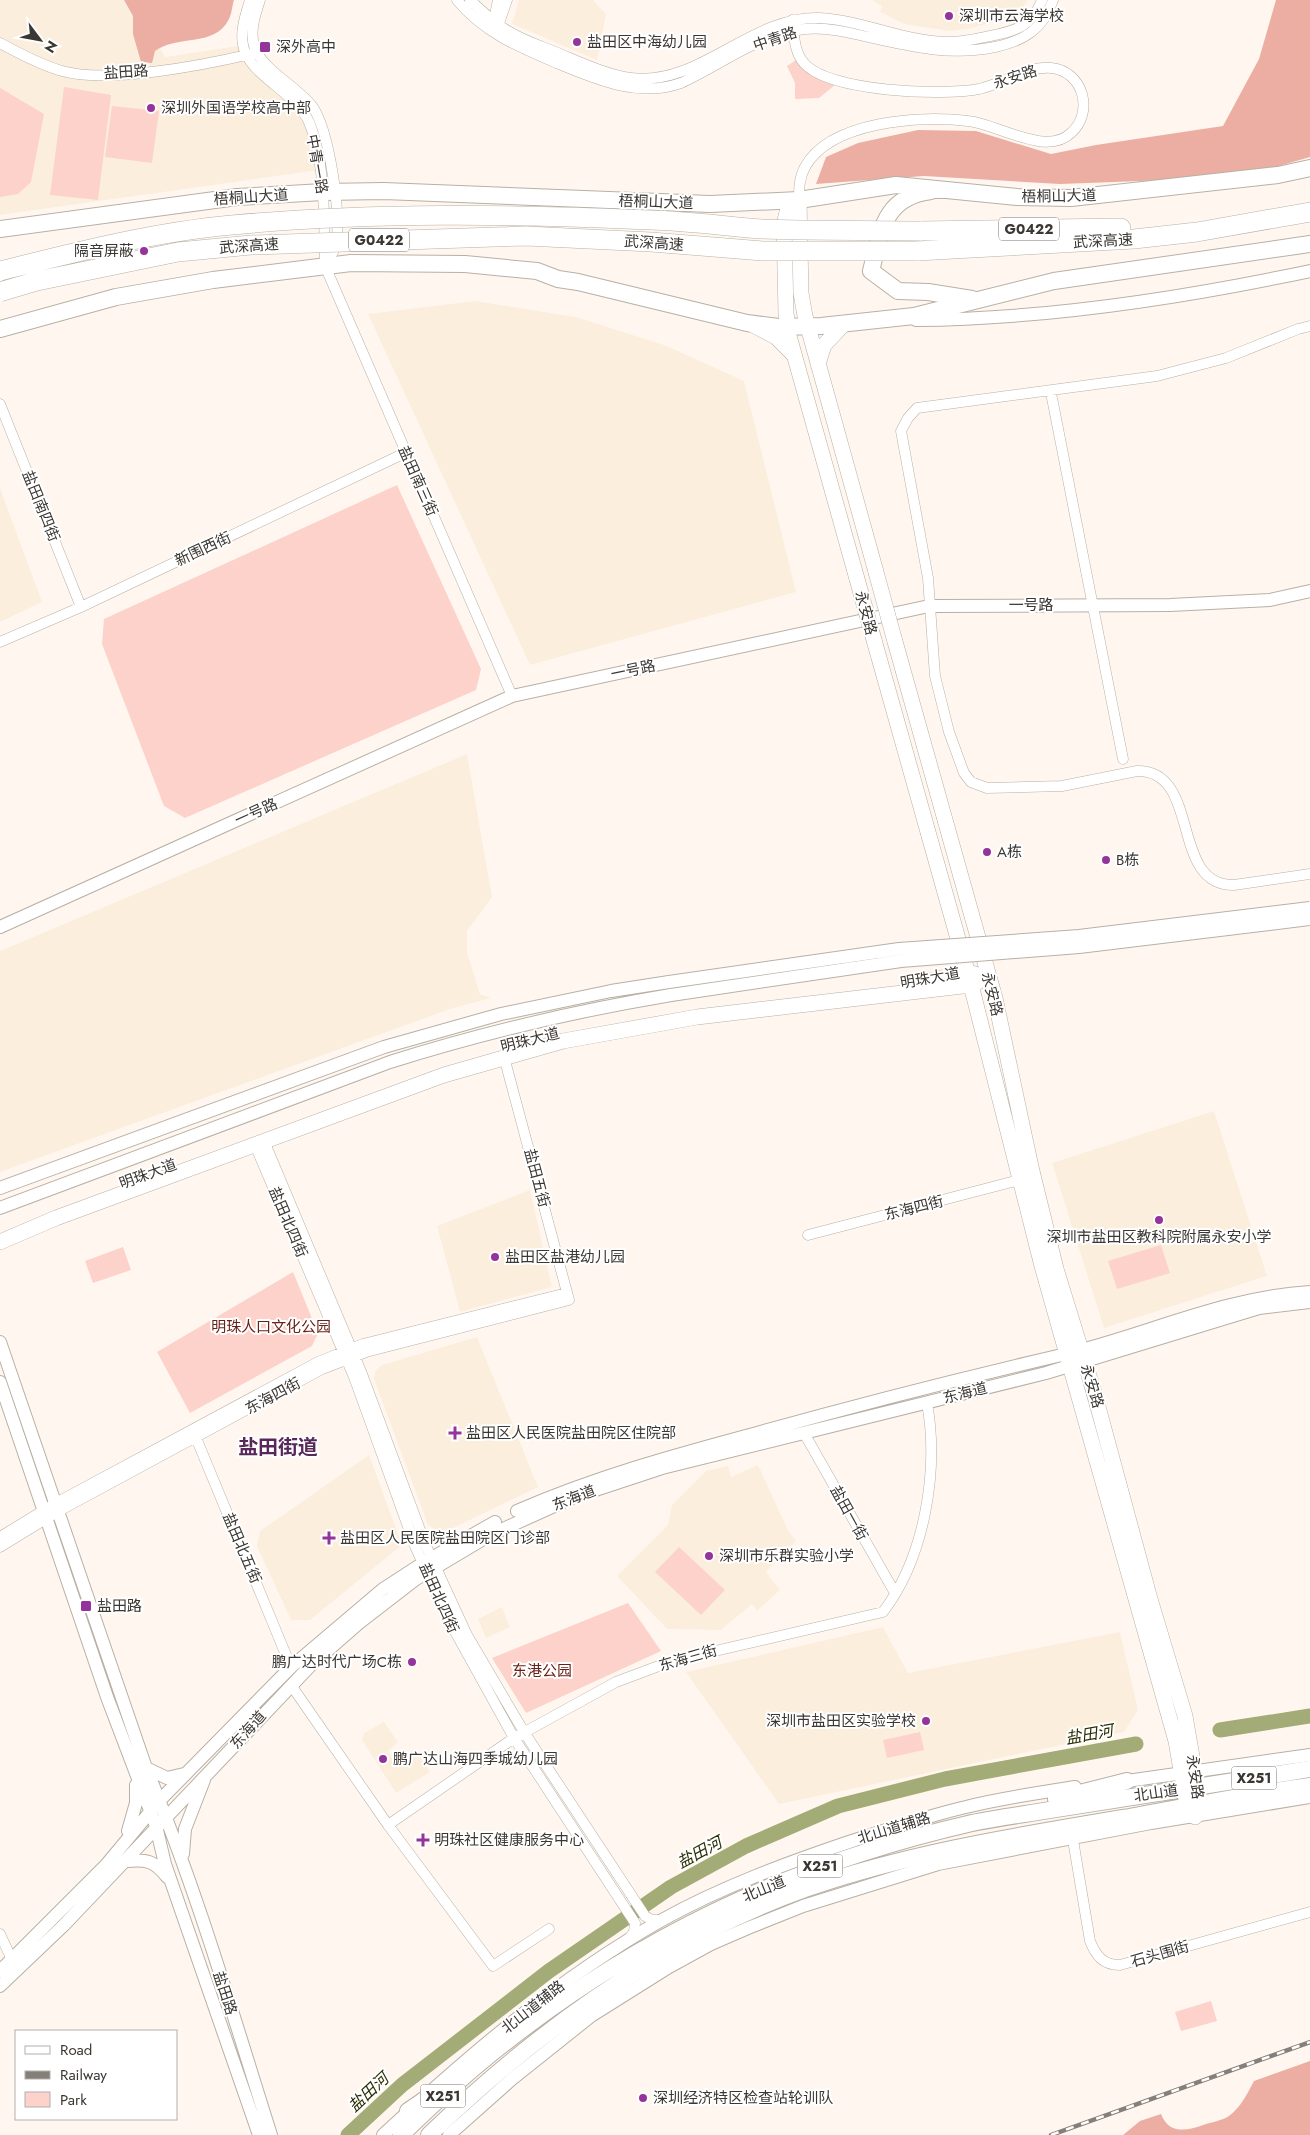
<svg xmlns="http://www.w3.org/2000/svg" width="1310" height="2135" font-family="Jost,'Noto Sans SC',sans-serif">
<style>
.built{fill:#fceedd}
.green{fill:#fcd2ca}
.forest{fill:#ecaea3}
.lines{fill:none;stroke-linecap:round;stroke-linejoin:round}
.river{stroke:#a3ac76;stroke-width:15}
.minor-casing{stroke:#b8b0a5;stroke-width:11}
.tertiary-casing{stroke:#b8b0a5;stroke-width:14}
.secondary-casing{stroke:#b8b0a5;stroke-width:16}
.primary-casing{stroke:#b8b0a5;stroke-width:18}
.motorway-casing{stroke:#b8b0a5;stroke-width:20}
.minor{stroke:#fff;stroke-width:10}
.tertiary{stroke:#fff;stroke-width:12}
.secondary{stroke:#fff;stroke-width:15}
.primary{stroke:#fff;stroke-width:16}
.motorway{stroke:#fff;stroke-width:19}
.rail-casing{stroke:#857f7a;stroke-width:4.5}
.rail{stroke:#fff;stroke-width:2.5;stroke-dasharray:8;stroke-linecap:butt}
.tertiary-bridge-casing{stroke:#b8b0a5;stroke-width:14;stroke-linecap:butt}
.secondary-bridge-casing{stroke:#b8b0a5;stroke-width:16;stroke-linecap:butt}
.motorway-bridge-casing{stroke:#b8b0a5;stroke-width:20;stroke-linecap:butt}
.tertiary-bridge{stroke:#fff;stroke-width:12}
.secondary-bridge{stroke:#fff;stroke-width:15}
.motorway-bridge{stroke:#fff;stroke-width:19}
.poi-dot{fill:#94339a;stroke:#fff;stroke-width:2}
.labels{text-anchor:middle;stroke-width:4;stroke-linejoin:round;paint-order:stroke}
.shield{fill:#fff;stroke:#767370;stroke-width:1}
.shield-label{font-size:14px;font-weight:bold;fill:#3b3733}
.poi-label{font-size:15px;fill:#3b3733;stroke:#fff;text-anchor:start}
.street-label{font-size:15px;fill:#3b3733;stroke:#fff}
.park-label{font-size:15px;fill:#692219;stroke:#fff}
.water-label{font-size:16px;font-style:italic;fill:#292e02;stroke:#fff}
.district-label{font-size:20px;font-weight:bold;fill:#58285a;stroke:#fff}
</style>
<rect width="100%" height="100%" fill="#fff7ef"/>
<!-- built -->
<path class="built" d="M 0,0 L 134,0 L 165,57 L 238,46 L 256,68 L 314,127 L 319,170 L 0,215 Z
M 519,0 L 593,0 L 606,14 L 597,60 L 512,24 Z
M 872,0 L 1028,0 L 1022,8 L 1004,19 L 968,29 L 949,31 L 904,24 L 880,12 L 882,6 Z
M 475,301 L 576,317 L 667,346 L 744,381 L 796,592 L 530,665 L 368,314 Z
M 0,488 L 42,602 L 0,622 Z
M 467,754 L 492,897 L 467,931 L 467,952 L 480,994 L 491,998 L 450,1009 L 0,1172 L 0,951 Z
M 1214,1111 L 1267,1276 L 1104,1328 L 1052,1163 Z
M 530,1190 L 552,1287 L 460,1312 L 437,1226 Z
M 477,1337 L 538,1487 L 453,1528 L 438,1531 L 428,1525 L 374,1379 L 376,1370 L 382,1365 Z
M 369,1455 L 402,1545 L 310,1620 L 291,1620 L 257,1546 L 260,1531 Z
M 758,1465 L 788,1530 L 796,1541 L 766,1572 L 780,1590 L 757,1611 L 752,1604 L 721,1630 L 667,1629 L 617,1576 L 668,1525 L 672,1505 L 706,1471 L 728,1466 L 731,1477 Z
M 502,1607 L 510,1627 L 486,1638 L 478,1619 Z
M 883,1627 L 908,1673 L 1120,1632 L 1138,1710 L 1124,1732 L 779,1804 L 686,1672 Z
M 384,1722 L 398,1742 L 388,1751 L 396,1766 L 416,1751 L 430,1772 L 396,1793 L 362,1740 L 364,1733 Z"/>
<!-- green -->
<path class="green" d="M 799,58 L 835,85 L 819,98 L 795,99 L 795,83 L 787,66 Z
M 64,87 L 111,95 L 98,200 L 50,195 Z
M 0,88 L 44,114 L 31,182 L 18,194 L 0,197 Z
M 112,106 L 159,111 L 152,163 L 105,157 Z
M 397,485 L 481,669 L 476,690 L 185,818 L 164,806 L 102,644 L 104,619 Z
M 1161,1245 L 1170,1273 L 1117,1289 L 1108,1261 Z
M 123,1247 L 131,1270 L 93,1283 L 85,1261 Z
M 293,1272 L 318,1333 L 312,1346 L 190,1413 L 157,1352 Z
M 679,1547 L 725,1590 L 701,1615 L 655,1572 Z
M 628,1603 L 661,1651 L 526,1713 L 492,1658 Z
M 920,1732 L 924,1750 L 887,1758 L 883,1740 Z
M 1211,2001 L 1217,2021 L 1181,2031 L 1175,2012 Z"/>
<!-- forest -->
<path class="forest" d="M 124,0 L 234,0 C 232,6 232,13 229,19 C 215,48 178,34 155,51 L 152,63 L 141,62 L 133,34 L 133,16 Z
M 1276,0 L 1310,0 L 1310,157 L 1272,168 L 1195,179 L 1060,184 L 924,176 L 816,184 L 826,157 L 858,143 L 918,130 L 976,131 L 1051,154 L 1096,145 L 1223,126 L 1259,59 Z
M 1310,2061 L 1310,2135 L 1123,2135 L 1140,2121 L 1161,2114 C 1169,2135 1187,2131 1206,2124 C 1213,2122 1223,2120 1229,2116 C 1241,2107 1247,2094 1254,2081 Z"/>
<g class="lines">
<!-- river -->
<path class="river" d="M 1220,1730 L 1310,1716
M 348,2135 L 402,2085 L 549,1971 L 671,1887 L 746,1846 L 838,1806 L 945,1779 L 1136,1744"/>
<!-- minor casing -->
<g class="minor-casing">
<path id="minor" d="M 250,0 C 246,14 240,30 243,45 C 248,75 296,92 309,122 C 326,163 324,222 325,266 L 512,696
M 260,0 C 255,15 249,33 255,49 C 264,70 297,87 312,106 C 329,129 342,216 336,244 C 335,251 329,259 325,265
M 457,0 C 484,33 521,48 559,64 C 598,80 639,98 681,83 C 721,65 760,33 805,29 C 826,27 847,32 868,37 C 912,47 951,56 995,47 C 1024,41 1043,29 1053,0
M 470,0 C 482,11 494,23 508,31 C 522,40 538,45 553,51 C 578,61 604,74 631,78 C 699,87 750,16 819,18 C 862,20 903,41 945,42 C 961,43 976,39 990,36 C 1016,31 1032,26 1042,0
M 792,20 C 794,34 794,52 804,63 C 829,92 942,96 979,89 C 1002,84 1027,66 1051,68 C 1084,71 1094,113 1071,133 C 1046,157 998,124 968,121 C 921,115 830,121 805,167 C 799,178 799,189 799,200
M 493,25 L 498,0
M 497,29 L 507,0
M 0,43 C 20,54 41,65 62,71 C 108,84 204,65 251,54
M 1310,326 L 1298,329 L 1226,358 L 1157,376 L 917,408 L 908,418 L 901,431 L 928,578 L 935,676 L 949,732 L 964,773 L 971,782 L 987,788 L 1062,786 L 1137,771 C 1202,770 1169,886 1234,885 L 1310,874
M 1052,398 L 1123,759
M 0,404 L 81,607
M 0,642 L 81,607 L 405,453
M 264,1141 L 362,1374 L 426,1546 L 467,1635 L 524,1732 L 645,1916 L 652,1920 L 662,1920
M 255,1145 L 354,1377 L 415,1546 L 447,1617 L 514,1738 L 635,1923 L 634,1932 L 628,1940
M 808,1235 L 1019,1180
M 194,1433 L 291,1667
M 804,1433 L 895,1593
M 0,1537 L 54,1504 L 318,1362 L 363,1344 L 567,1293
M 0,1547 L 57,1512 L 322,1369 L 366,1352 L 569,1300 L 504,1057
M 291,1685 L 388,1825 L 493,1966 L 549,1929
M 388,1825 L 514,1738 L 616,1682 L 656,1667 L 698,1655 L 883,1612 C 925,1557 939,1470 927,1403
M 1073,1840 L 1090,1941 C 1096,1956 1103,1965 1120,1965 L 1310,1912
M 0,1934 L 12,1960"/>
</g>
<!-- tertiary casing -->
<g class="tertiary-casing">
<path id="tertiary" d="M 916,320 C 1046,319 1183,298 1310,271
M 0,927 L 512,696 L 929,606 L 1170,605 L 1270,600 L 1310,591
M 0,1188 L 384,1047 L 501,1014 L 611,991 L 669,982
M 0,1208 L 390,1062 C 482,1033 575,1011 671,995
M 0,1342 L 146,1768 C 196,1887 232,2012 271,2135
M 0,1382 L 107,1697 L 156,1826 L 165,1864 L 259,2135
M 517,1511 C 595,1477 675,1455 757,1433 C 860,1404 963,1378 1066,1354 C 1148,1334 1225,1297 1310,1292
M 146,1768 L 167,1778 L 184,1774
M 1120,1782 L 1310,1755
M 128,1831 L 136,1803 L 136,1785
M 183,1854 L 185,1829 L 204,1780
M 127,1861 C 146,1859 155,1861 167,1877
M 0,1971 L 106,1865 L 160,1800 L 291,1667 L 383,1589 L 423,1563 L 495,1522
M 0,1986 L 64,1925 L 311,1665 L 359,1623 L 416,1579 L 490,1535 L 574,1497 L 662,1468 L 1046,1373 L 1259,1308 L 1310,1302
M 383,2135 C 469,2055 559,1978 662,1920 C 721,1887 787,1863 852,1841 C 889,1829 927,1816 966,1807 C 1001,1798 1039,1793 1075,1787
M 449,2135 L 512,2079 L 591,2016 L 669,1967 L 711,1944 L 748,1928 L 803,1906 L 938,1864 L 1151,1823 L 1310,1797"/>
</g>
<!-- secondary casing -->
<g class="secondary-casing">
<path id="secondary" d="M 799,200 L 787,212 L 784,225 L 786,313 L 789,336 L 857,579
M 799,200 L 801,293 L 805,316 L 876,572
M 753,325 L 776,337 L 793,354
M 818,364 L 824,345 L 843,325
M 894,638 L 995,998 L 1031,1167 L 1056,1269 L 1094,1392 L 1150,1599 L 1185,1716 L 1200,1803 L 1195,1816
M 874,640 L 971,985 L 1042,1266 L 1176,1741 L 1187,1805 L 1195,1817
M 929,981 L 967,972 L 975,974
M 0,1242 L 56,1218 L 444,1075 L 563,1041 L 697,1017 L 971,985 L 978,982"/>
</g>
<!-- primary casing -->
<g class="primary-casing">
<path id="primary" d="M 931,191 C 883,197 881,232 871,271 L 898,291 L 928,292 L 972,299
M 0,229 L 237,197 L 323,192 L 384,191 L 710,204 L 799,200 L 896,185 L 1017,197 L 1071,198 L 1278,175 L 1310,168
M 0,329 L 116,297 L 213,280 L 351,263 L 465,264 L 537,271 L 558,279 L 578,282 L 747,323 L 778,327 L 821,326 L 914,316 L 1054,281 L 1310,244
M 1056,1799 L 1127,1781
M 408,2111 L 433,2094
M 401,2135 C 429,2108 457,2081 487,2057 C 633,1938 789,1865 972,1823 C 1000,1817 1028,1814 1056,1809 C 1141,1795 1225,1783 1310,1769
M 429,2135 C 537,2031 663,1940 805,1889 C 908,1853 1016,1836 1123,1818 C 1185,1807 1247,1794 1310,1786"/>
</g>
<!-- motorway casing -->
<g class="motorway-casing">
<path id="motorway" d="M 920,231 L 1121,228
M 917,251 L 1134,239 L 1197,232 L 1310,212"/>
</g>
<!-- minor -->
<use href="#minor" class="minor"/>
<!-- tertiary -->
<use href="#tertiary" class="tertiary"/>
<!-- secondary -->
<use href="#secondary" class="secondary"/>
<!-- primary -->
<use href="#primary" class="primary"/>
<!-- motorway -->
<use href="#motorway" class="motorway"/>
<!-- rail casing -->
<g class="rail-casing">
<path id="rail" d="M 1051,2135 L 1310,2042"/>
</g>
<!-- rail -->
<use href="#rail" class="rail"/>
<!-- tertiary-bridge casing -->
<g class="tertiary-bridge-casing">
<path id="tertiary-bridge" d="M 669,982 L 899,949 L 1079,936 L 1310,908
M 671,995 L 901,961 L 1079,947 L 1310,919"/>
</g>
<!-- secondary-bridge casing -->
<g class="secondary-bridge-casing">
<path id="secondary-bridge" d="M 876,572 L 894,638
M 857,579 L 874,640"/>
</g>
<!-- motorway-bridge casing -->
<g class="motorway-bridge-casing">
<path id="motorway-bridge" d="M 0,271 C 76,252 154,232 232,225 C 371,212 512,214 650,220 C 687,221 724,226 762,229 C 814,231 867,230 920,231
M 0,292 L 37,281 L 178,252 L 251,245 L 526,236 L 651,242 L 763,251 L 917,251"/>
</g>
<!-- tertiary-bridge -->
<use href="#tertiary-bridge" class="tertiary-bridge"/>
<!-- secondary-bridge -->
<use href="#secondary-bridge" class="secondary-bridge"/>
<!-- motorway-bridge -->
<use href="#motorway-bridge" class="motorway-bridge"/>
</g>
<!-- markers -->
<g class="poi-dot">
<circle cx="949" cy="16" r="5"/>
<circle cx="577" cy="42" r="5"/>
<rect x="259" y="41" width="12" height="12" rx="2.5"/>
<circle cx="151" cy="108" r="5"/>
<circle cx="144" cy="251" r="5"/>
<circle cx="987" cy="852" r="5"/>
<circle cx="1106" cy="860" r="5"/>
<circle cx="1159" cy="1220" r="5"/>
<circle cx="495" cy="1257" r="5"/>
<path d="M452.5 1425.5h5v5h5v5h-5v5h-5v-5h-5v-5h5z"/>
<path d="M326.5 1530.5h5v5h5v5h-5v5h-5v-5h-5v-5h5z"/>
<circle cx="709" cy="1556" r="5"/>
<rect x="80" y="1600" width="12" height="12" rx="2.5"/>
<circle cx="412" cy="1662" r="5"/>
<circle cx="926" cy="1721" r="5"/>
<circle cx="383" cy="1759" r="5"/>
<path d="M420.5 1832.5h5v5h5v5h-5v5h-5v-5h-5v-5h5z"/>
<circle cx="643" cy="2098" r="5"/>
</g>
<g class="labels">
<!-- shield labels -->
<g class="shield">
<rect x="999" y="217.5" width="60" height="23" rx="4"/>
<rect x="349" y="228.5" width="60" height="23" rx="4"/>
<rect x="1231.5" y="1766.5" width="45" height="23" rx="4"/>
<rect x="797.5" y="1854.5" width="45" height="23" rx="4"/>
<rect x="420.5" y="2084.5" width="45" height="23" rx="4"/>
</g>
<g class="shield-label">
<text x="1029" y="234">G0422</text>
<text x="379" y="245">G0422</text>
<text x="1254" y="1783">X251</text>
<text x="820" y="1871">X251</text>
<text x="443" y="2101">X251</text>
</g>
<!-- poi labels -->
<g class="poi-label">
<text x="959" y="21">深圳市云海学校</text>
<text x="587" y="47">盐田区中海幼儿园</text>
<text x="276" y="52">深外高中</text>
<text x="161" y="113">深圳外国语学校高中部</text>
<text x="134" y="256" text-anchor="end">隔音屏蔽</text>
<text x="997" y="857">A栋</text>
<text x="1116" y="865">B栋</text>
<text x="1159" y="1242" text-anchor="middle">深圳市盐田区教科院附属永安小学</text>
<text x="505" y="1262">盐田区盐港幼儿园</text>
<text x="466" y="1438">盐田区人民医院盐田院区住院部</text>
<text x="340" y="1543">盐田区人民医院盐田院区门诊部</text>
<text x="719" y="1561">深圳市乐群实验小学</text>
<text x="97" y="1611">盐田路</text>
<text x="402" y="1667" text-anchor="end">鹏广达时代广场C栋</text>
<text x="916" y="1726" text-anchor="end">深圳市盐田区实验学校</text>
<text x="393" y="1764">鹏广达山海四季城幼儿园</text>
<text x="434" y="1845">明珠社区健康服务中心</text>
<text x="653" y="2103">深圳经济特区检查站轮训队</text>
</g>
<!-- street labels -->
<g class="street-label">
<text transform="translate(775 39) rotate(-19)" y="5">中青路</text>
<text transform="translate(126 72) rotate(-4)" y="5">盐田路</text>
<text transform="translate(1015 77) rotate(-18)" y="5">永安路</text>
<text transform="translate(317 164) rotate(80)" y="5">中青一路</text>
<text transform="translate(1059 196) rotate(-1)" y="5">梧桐山大道</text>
<text transform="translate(251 197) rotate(-4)" y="5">梧桐山大道</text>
<text transform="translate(656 202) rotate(2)" y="5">梧桐山大道</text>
<text transform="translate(1103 241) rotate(-3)" y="5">武深高速</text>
<text transform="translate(654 243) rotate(4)" y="5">武深高速</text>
<text transform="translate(249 246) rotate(-4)" y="5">武深高速</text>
<text transform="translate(418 481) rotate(66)" y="5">盐田南三街</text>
<text transform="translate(41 506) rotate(68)" y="5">盐田南四街</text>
<text transform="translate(203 549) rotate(-25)" y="5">新围西街</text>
<text x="1031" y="610">一号路</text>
<text transform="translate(866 613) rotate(75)" y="5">永安路</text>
<text transform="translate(633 670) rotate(-12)" y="5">一号路</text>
<text transform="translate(256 812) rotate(-24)" y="5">一号路</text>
<text transform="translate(930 978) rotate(-10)" y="5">明珠大道</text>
<text transform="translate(992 994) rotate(76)" y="5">永安路</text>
<text transform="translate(530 1040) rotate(-14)" y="5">明珠大道</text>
<text transform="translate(148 1174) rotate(-20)" y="5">明珠大道</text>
<text transform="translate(537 1178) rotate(75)" y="5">盐田五街</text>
<text transform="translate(914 1208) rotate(-14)" y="5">东海四街</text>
<text transform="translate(288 1222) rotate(67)" y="5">盐田北四街</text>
<text transform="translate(1092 1386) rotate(73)" y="5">永安路</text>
<text transform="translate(965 1393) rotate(-14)" y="5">东海道</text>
<text transform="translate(273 1396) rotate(-28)" y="5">东海四街</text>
<text transform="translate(574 1498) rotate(-21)" y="5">东海道</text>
<text transform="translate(849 1513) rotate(61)" y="5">盐田一街</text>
<text transform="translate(242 1548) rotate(67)" y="5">盐田北五街</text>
<text transform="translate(439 1598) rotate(66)" y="5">盐田北四街</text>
<text transform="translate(688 1658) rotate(-16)" y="5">东海三街</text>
<text transform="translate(248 1730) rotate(-48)" y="5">东海道</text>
<text transform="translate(1195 1777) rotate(82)" y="5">永安路</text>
<text transform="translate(1156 1793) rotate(-8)" y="5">北山道</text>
<text transform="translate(894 1828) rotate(-17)" y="5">北山道辅路</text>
<text transform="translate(764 1889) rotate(-22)" y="5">北山道</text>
<text transform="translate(1160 1954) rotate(-16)" y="5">石头围街</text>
<text transform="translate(225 1993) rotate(72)" y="5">盐田路</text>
<text transform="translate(533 2007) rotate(-38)" y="5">北山道辅路</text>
</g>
<!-- park labels -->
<g class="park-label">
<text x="271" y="1332">明珠人口文化公园</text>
<text x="542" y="1676">东港公园</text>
</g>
<!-- water labels -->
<g class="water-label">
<text transform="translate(1089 1734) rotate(-10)" y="6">盐田河</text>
<text transform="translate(699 1852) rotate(-28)" y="6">盐田河</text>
<text transform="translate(368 2092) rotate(-43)" y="6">盐田河</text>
</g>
<!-- district labels -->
<g class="district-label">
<text x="278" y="1454">盐田街道</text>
</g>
</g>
<!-- legend -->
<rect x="15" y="2030" width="162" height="90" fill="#ffffff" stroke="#b1afad"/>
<rect x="25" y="2046" width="25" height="8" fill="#ffffff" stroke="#b1afad"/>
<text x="60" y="2055" font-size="15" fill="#3b3733">Road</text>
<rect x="25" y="2071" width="25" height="8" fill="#857f7a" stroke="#b1afad"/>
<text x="60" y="2080" font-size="15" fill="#3b3733">Railway</text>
<rect x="25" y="2092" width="25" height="15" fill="#fcd2ca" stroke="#b1afad"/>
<text x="60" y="2105" font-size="15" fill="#3b3733">Park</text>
<!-- north arrow -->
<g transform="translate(40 40) rotate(122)" stroke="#ffffff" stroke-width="4" paint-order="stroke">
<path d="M0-4L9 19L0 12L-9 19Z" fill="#3b3733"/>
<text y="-8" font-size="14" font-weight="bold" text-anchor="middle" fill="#3b3733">N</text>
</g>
</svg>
